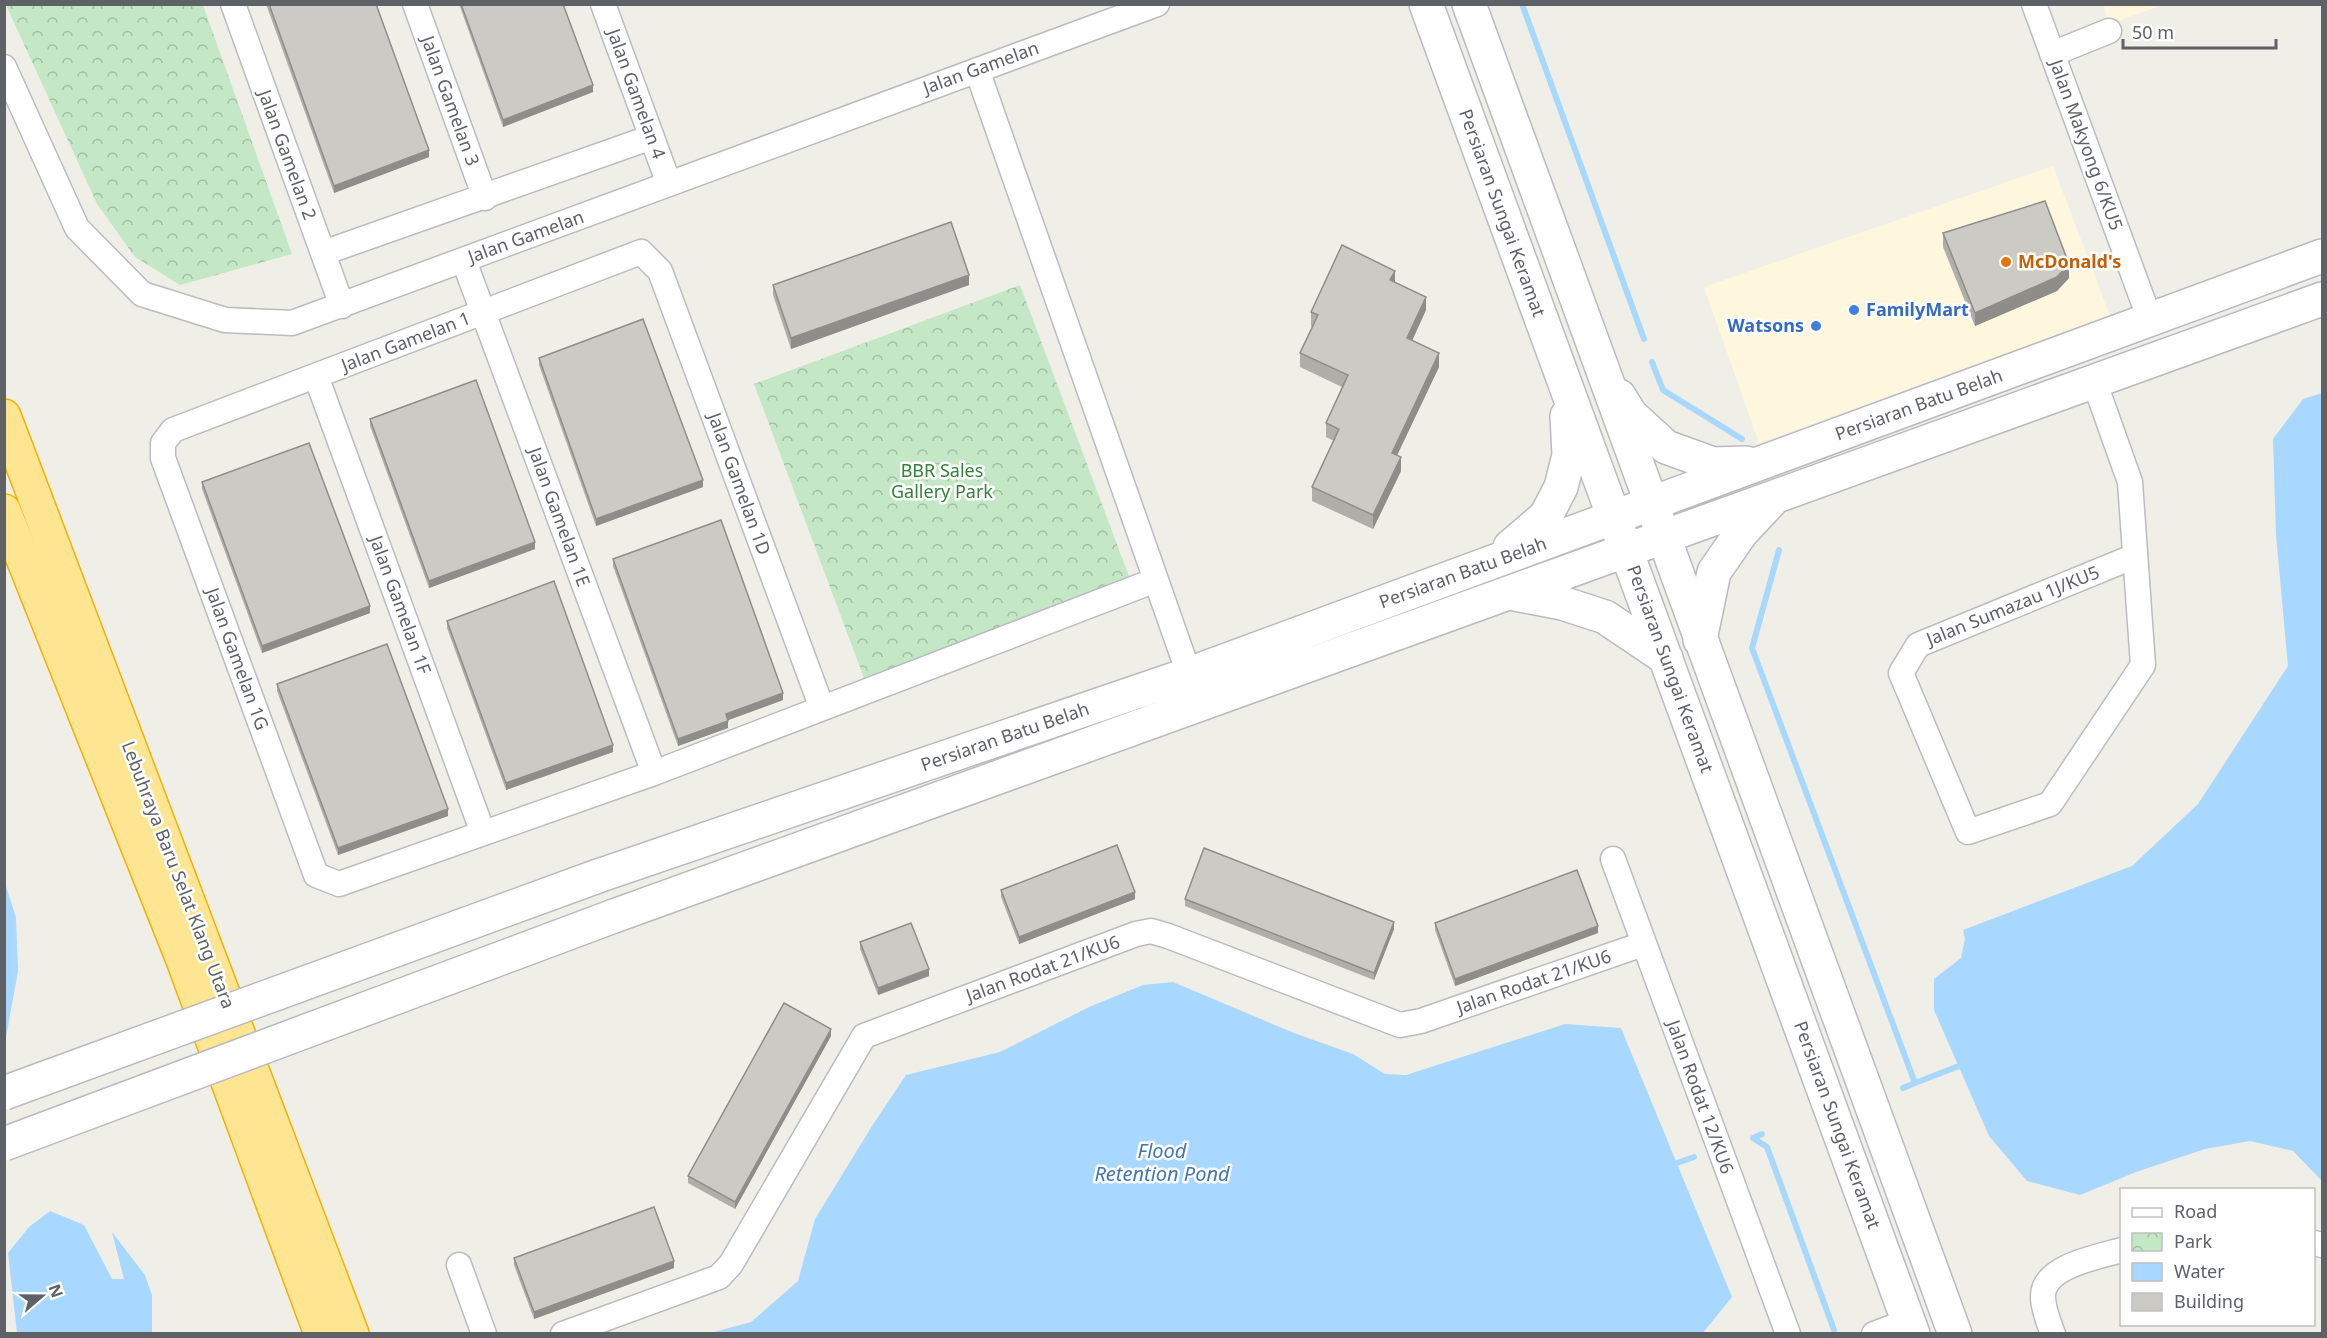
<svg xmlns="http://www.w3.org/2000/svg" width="2327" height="1338" font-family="'Noto Sans',sans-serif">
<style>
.commercial{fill:#fef7de}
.park{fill:url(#park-crowns)}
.water{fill:#a8d7ff}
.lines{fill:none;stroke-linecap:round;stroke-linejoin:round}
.stream{stroke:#a8d7ff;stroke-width:6}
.street-casing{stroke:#b9bcc0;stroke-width:27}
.secondary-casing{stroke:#b8bbc0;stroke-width:36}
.highway-casing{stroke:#f7b000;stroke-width:36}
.street{stroke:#fff;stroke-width:24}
.secondary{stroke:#fff;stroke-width:33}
.highway{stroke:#fde591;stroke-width:33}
.secondary-bridge-casing{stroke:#b8bbc0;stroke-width:36;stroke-linecap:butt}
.secondary-bridge{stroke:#fff;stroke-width:33}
.wall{fill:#afaea9}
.shaded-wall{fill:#8f8d89}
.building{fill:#cccac4;stroke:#8f8d89;stroke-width:1.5}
.food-dot{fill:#e8710a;stroke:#fff;stroke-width:2}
.shop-dot{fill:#3f7fe0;stroke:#fff;stroke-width:2}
.labels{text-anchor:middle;stroke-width:5;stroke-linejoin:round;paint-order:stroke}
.street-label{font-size:18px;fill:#5e6267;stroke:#fff}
.food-label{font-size:18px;font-weight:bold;fill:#c56008;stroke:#fff;text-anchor:start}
.shop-label{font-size:18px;font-weight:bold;fill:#366cbe;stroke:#fff;text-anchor:start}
.park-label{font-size:18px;fill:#33813a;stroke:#fff}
.water-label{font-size:20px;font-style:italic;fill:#4377b3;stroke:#fff}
</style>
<defs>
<pattern id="park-crowns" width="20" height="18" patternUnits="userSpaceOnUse" patternTransform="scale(1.5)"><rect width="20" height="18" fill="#c4e8c5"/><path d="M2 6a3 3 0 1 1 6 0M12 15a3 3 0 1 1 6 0" fill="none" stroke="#a2bfa4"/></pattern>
</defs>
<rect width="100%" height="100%" fill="#f0efe7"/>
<!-- commercial -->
<path class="commercial" d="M 2103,4 L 2163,5 L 2110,24 Z
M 2053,166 L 2110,316 L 1759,443 L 1704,287 Z"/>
<!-- park -->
<path class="park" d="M 6,5 L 203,5 L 292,254 L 180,285 L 135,257 L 97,204 Z
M 1020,285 L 1130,579 L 864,678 L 754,384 Z"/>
<!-- water -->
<path class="water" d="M 2322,393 L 2322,1181 L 2293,1151 L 2250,1141 L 2205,1149 L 2136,1172 L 2080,1195 L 2027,1181 L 1989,1136 L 1934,1010 L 1934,979 L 1961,958 L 1965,939 L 1963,930 L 2132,866 L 2198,804 L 2288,666 L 2276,535 L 2273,439 L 2303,399 Z
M 5,883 L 16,918 L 18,971 L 5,1043 Z
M 1173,982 L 1294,1033 L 1353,1054 L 1385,1074 L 1406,1075 L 1565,1024 L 1621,1028 L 1732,1297 L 1702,1334 L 710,1333 L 751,1322 L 798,1281 L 815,1219 L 872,1126 L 906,1075 L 1000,1052 L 1089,1007 L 1143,985 Z
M 50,1211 L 84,1225 L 112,1279 L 124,1279 L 112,1232 L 145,1275 L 152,1295 L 152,1333 L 17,1333 L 8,1253 L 29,1227 Z"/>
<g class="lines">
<!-- stream -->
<path class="stream" d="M 1522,4 L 1644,339
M 1652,362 L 1663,390 L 1742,439
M 1779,550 L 1752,648 L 1915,1083 L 1959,1066
M 1903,1088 L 1915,1083
M 1762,1134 L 1753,1138 L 1767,1147 L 1834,1330
M 1677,1163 L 1694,1157"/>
<!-- street casing -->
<g class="street-casing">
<path id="street" d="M 233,4 L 342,306
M 415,4 L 485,198
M 603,4 L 669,184
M 2034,4 L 2150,320
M 2052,54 L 2109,31
M 4,67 L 77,228 L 142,294 L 225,320 L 292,323 L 1157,4
M 977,70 L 1189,674 L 1185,690
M 323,253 L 652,137
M 464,261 L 654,773
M 316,376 L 483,833
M 2094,381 L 2130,482 L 2143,665 L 2050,804 L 1968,832 L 1901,673 L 1918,645 L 2135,556
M 822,708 L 660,271 L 641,252 L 173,430 L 163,443 L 163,458 L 316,875 L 339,884 L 654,773 L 1156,580
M 1613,859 L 1788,1334
M 2314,1243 L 2322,1245
M 459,1265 L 484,1334
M 563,1334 L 719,1277 L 731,1264 L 864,1036 L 1136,934 L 1151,931 L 1168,936 L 1400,1025 L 1421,1021 L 1643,944
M 1874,1334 L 1909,1321
M 2053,1334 C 2049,1323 2043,1309 2043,1297 C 2042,1266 2098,1257 2122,1250"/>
</g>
<!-- secondary casing -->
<g class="secondary-casing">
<path id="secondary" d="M 1426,4 L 1913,1334
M 1469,4 L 1955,1334
M 1619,396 L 1631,415 L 1666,447 L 1713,464 L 1746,463
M 1510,547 L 1546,516 L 1561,487 L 1569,455 L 1567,416
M 1510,593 L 1562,603 L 1605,617 L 1666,658
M 1700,640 L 1714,572 L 1741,533 L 1771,501
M 598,876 L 1189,674 L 2322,256
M 614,916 L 2322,299"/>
</g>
<!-- highway casing -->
<g class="highway-casing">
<path id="highway" d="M 4,416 L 352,1334
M 4,511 L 183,960 L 321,1334"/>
</g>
<!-- street -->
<use href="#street" class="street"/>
<!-- secondary -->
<use href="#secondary" class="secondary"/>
<!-- highway -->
<use href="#highway" class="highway"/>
<!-- secondary-bridge casing -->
<g class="secondary-bridge-casing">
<path id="secondary-bridge" d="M 4,1093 L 598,876
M 4,1144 L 614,916"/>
</g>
<!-- secondary-bridge -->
<use href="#secondary-bridge" class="secondary-bridge"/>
</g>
<!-- wall -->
<path class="wall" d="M 266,4 L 376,4 L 429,157 L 334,193 Z
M 459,4 L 563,4 L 593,92 L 503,127 Z
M 1943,233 L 2069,278 L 2057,291 L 1975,326 L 1943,247 Z
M 1395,282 L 1426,310 L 1412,340 L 1439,367 L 1397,455 L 1401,471 L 1373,529 L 1312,501 L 1312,487 L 1334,441 L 1326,437 L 1326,423 L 1342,387 L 1300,367 L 1300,353 L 1312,327 L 1311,326 L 1311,312 Z
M 773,285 L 969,285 L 791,349 L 773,295 Z
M 539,358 L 703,487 L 596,526 L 539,365 Z
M 370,419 L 535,549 L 429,588 L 370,426 Z
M 202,482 L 370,613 L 262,653 L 202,489 Z
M 613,559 L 783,700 L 728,720 L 728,728 L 678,746 L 613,566 Z
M 447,621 L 613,752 L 506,790 L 447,628 Z
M 277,684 L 448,816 L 338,855 L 277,691 Z
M 1001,890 L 1135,899 L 1019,944 L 1001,897 Z
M 1185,899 L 1394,929 L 1374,980 L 1185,906 Z
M 1435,923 L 1598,933 L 1455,986 L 1435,930 Z
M 860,942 L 929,976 L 878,995 L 860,949 Z
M 831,1036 L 735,1209 L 688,1183 L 688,1176 Z
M 514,1258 L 674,1268 L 534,1319 L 514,1265 Z"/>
<!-- shaded-wall -->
<path class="shaded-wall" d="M 593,85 L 593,92 L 503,127 L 503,120 Z
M 429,150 L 429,157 L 334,193 L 334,186 Z
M 2069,264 L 2069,278 L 2057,291 L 1975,326 L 1975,313 Z
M 1395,271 L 1395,285 L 1390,280 Z
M 969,275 L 969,285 L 791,349 L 791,338 Z
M 1426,297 L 1426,310 L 1407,352 L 1407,338 Z
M 1439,353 L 1439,367 L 1392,466 L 1392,453 Z
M 1401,457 L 1401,471 L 1373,529 L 1373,515 Z
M 703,480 L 703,487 L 596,526 L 596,519 Z
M 535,542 L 535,549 L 429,588 L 429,581 Z
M 370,606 L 370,613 L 262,653 L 262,646 Z
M 783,693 L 783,700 L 726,721 L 726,714 Z
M 728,721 L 728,728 L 678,746 L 678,739 Z
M 613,745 L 613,752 L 506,790 L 506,783 Z
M 448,809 L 448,816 L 338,855 L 338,848 Z
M 1135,892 L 1135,899 L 1019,944 L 1019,937 Z
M 1394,922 L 1394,929 L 1374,980 L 1374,973 Z
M 1598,926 L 1598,933 L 1455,986 L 1455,979 Z
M 929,969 L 929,976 L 878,995 L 878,988 Z
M 831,1029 L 831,1036 L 735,1209 L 735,1202 Z
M 674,1261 L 674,1268 L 534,1319 L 534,1312 Z"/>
<!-- building -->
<path class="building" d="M 269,4 L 376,4 L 429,150 L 334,186 Z
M 461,4 L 563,4 L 593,85 L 503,120 Z
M 2045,201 L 2069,264 L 2057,277 L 1975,313 L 1943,233 Z
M 951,222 L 969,275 L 791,338 L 773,285 Z
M 1342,245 L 1395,271 L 1390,280 L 1426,297 L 1407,338 L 1439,353 L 1392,453 L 1401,457 L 1373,515 L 1312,487 L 1339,429 L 1326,423 L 1348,375 L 1300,353 L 1318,315 L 1311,312 Z
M 643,319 L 703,480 L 596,519 L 539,358 Z
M 476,380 L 535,542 L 429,581 L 370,419 Z
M 309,443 L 370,606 L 262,646 L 202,482 Z
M 721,520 L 783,693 L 726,714 L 728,721 L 678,739 L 613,559 Z
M 554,581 L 613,745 L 506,783 L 447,621 Z
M 387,644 L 448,809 L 338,848 L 277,684 Z
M 1117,845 L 1135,892 L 1019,937 L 1001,890 Z
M 1204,848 L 1394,922 L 1374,973 L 1185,899 Z
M 1577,870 L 1598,926 L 1455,979 L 1435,923 Z
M 911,923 L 929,969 L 878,988 L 860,942 Z
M 784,1003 L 831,1029 L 735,1202 L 688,1176 Z
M 654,1207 L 674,1261 L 534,1312 L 514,1258 Z"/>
<!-- markers -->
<circle class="food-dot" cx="2006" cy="262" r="6"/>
<g class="shop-dot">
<circle cx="1854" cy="310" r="6"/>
<circle cx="1816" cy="326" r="6"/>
</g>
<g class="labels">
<!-- street labels -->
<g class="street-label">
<text transform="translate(981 68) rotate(-20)" y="6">Jalan Gamelan</text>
<text transform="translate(636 94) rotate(70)" y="6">Jalan Gamelan 4</text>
<text transform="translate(450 101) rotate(70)" y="6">Jalan Gamelan 3</text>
<text transform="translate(2086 145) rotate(70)" y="6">Jalan Makyong 6/KU5</text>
<text transform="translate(287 155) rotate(70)" y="6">Jalan Gamelan 2</text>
<text transform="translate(1502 213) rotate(70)" y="6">Persiaran Sungai Keramat</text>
<text transform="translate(526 237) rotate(-20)" y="6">Jalan Gamelan</text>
<text transform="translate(406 342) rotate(-21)" y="6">Jalan Gamelan 1</text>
<text transform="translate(1919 405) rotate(-20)" y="6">Persiaran Batu Belah</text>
<text transform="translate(739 484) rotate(70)" y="6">Jalan Gamelan 1D</text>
<text transform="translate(559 517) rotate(70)" y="6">Jalan Gamelan 1E</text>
<text transform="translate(1463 573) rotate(-20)" y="6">Persiaran Batu Belah</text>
<text transform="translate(400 605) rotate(70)" y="6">Jalan Gamelan 1F</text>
<text transform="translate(2013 606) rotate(-22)" y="6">Jalan Sumazau 1J/KU5</text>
<text transform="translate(237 659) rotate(70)" y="6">Jalan Gamelan 1G</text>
<text transform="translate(1670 669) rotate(70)" y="6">Persiaran Sungai Keramat</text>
<text transform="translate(1005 737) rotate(-19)" y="6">Persiaran Batu Belah</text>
<text transform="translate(178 875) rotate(69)" y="6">Lebuhraya Baru Selat Klang Utara</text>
<text transform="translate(1043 969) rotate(-20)" y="6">Jalan Rodat 21/KU6</text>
<text transform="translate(1534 982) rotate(-19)" y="6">Jalan Rodat 21/KU6</text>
<text transform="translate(1700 1097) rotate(70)" y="6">Jalan Rodat 12/KU6</text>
<text transform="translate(1837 1125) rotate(70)" y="6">Persiaran Sungai Keramat</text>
</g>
<!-- food labels -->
<g class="food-label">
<text x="2018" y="268">McDonald's</text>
</g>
<!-- shop labels -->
<g class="shop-label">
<text x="1866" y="316">FamilyMart</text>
<text x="1804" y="332" text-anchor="end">Watsons</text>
</g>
<!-- park labels -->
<g class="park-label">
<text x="942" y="477">BBR Sales<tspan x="942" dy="21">Gallery Park</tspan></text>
</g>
<!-- water labels -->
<g class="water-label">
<text x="1162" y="1158">Flood<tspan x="1162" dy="23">Retention Pond</tspan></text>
</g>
</g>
<!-- border -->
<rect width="2327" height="1338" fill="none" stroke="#5e6267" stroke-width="12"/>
<!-- legend -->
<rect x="2120" y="1188" width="195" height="138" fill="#ffffff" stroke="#bfc0c2" stroke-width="1.5"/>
<rect x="2132" y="1208" width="30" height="9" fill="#ffffff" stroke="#bfc0c2" stroke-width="1.5"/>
<text x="2174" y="1218" font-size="18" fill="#5e6267">Road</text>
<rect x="2132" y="1233" width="30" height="18" fill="url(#park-crowns)" stroke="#bfc0c2" stroke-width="1.5"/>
<text x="2174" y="1248" font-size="18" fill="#5e6267">Park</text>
<rect x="2132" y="1263" width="30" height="18" fill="#a8d7ff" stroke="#bfc0c2" stroke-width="1.5"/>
<text x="2174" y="1278" font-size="18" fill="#5e6267">Water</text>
<rect x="2132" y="1293" width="30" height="18" fill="#cccac4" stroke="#bfc0c2" stroke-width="1.5"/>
<text x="2174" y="1308" font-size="18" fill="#5e6267">Building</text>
<!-- north arrow -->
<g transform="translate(42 1296) rotate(70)" stroke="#ffffff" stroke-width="4.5" paint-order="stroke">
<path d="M0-4.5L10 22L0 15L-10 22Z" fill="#5e6267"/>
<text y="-9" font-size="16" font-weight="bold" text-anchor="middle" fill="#5e6267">N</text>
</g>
<!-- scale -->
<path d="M2123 39v9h153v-9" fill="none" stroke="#5e6267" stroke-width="3"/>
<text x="2132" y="39" font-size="18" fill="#5e6267" stroke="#ffffff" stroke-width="4.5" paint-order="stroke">50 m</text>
</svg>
